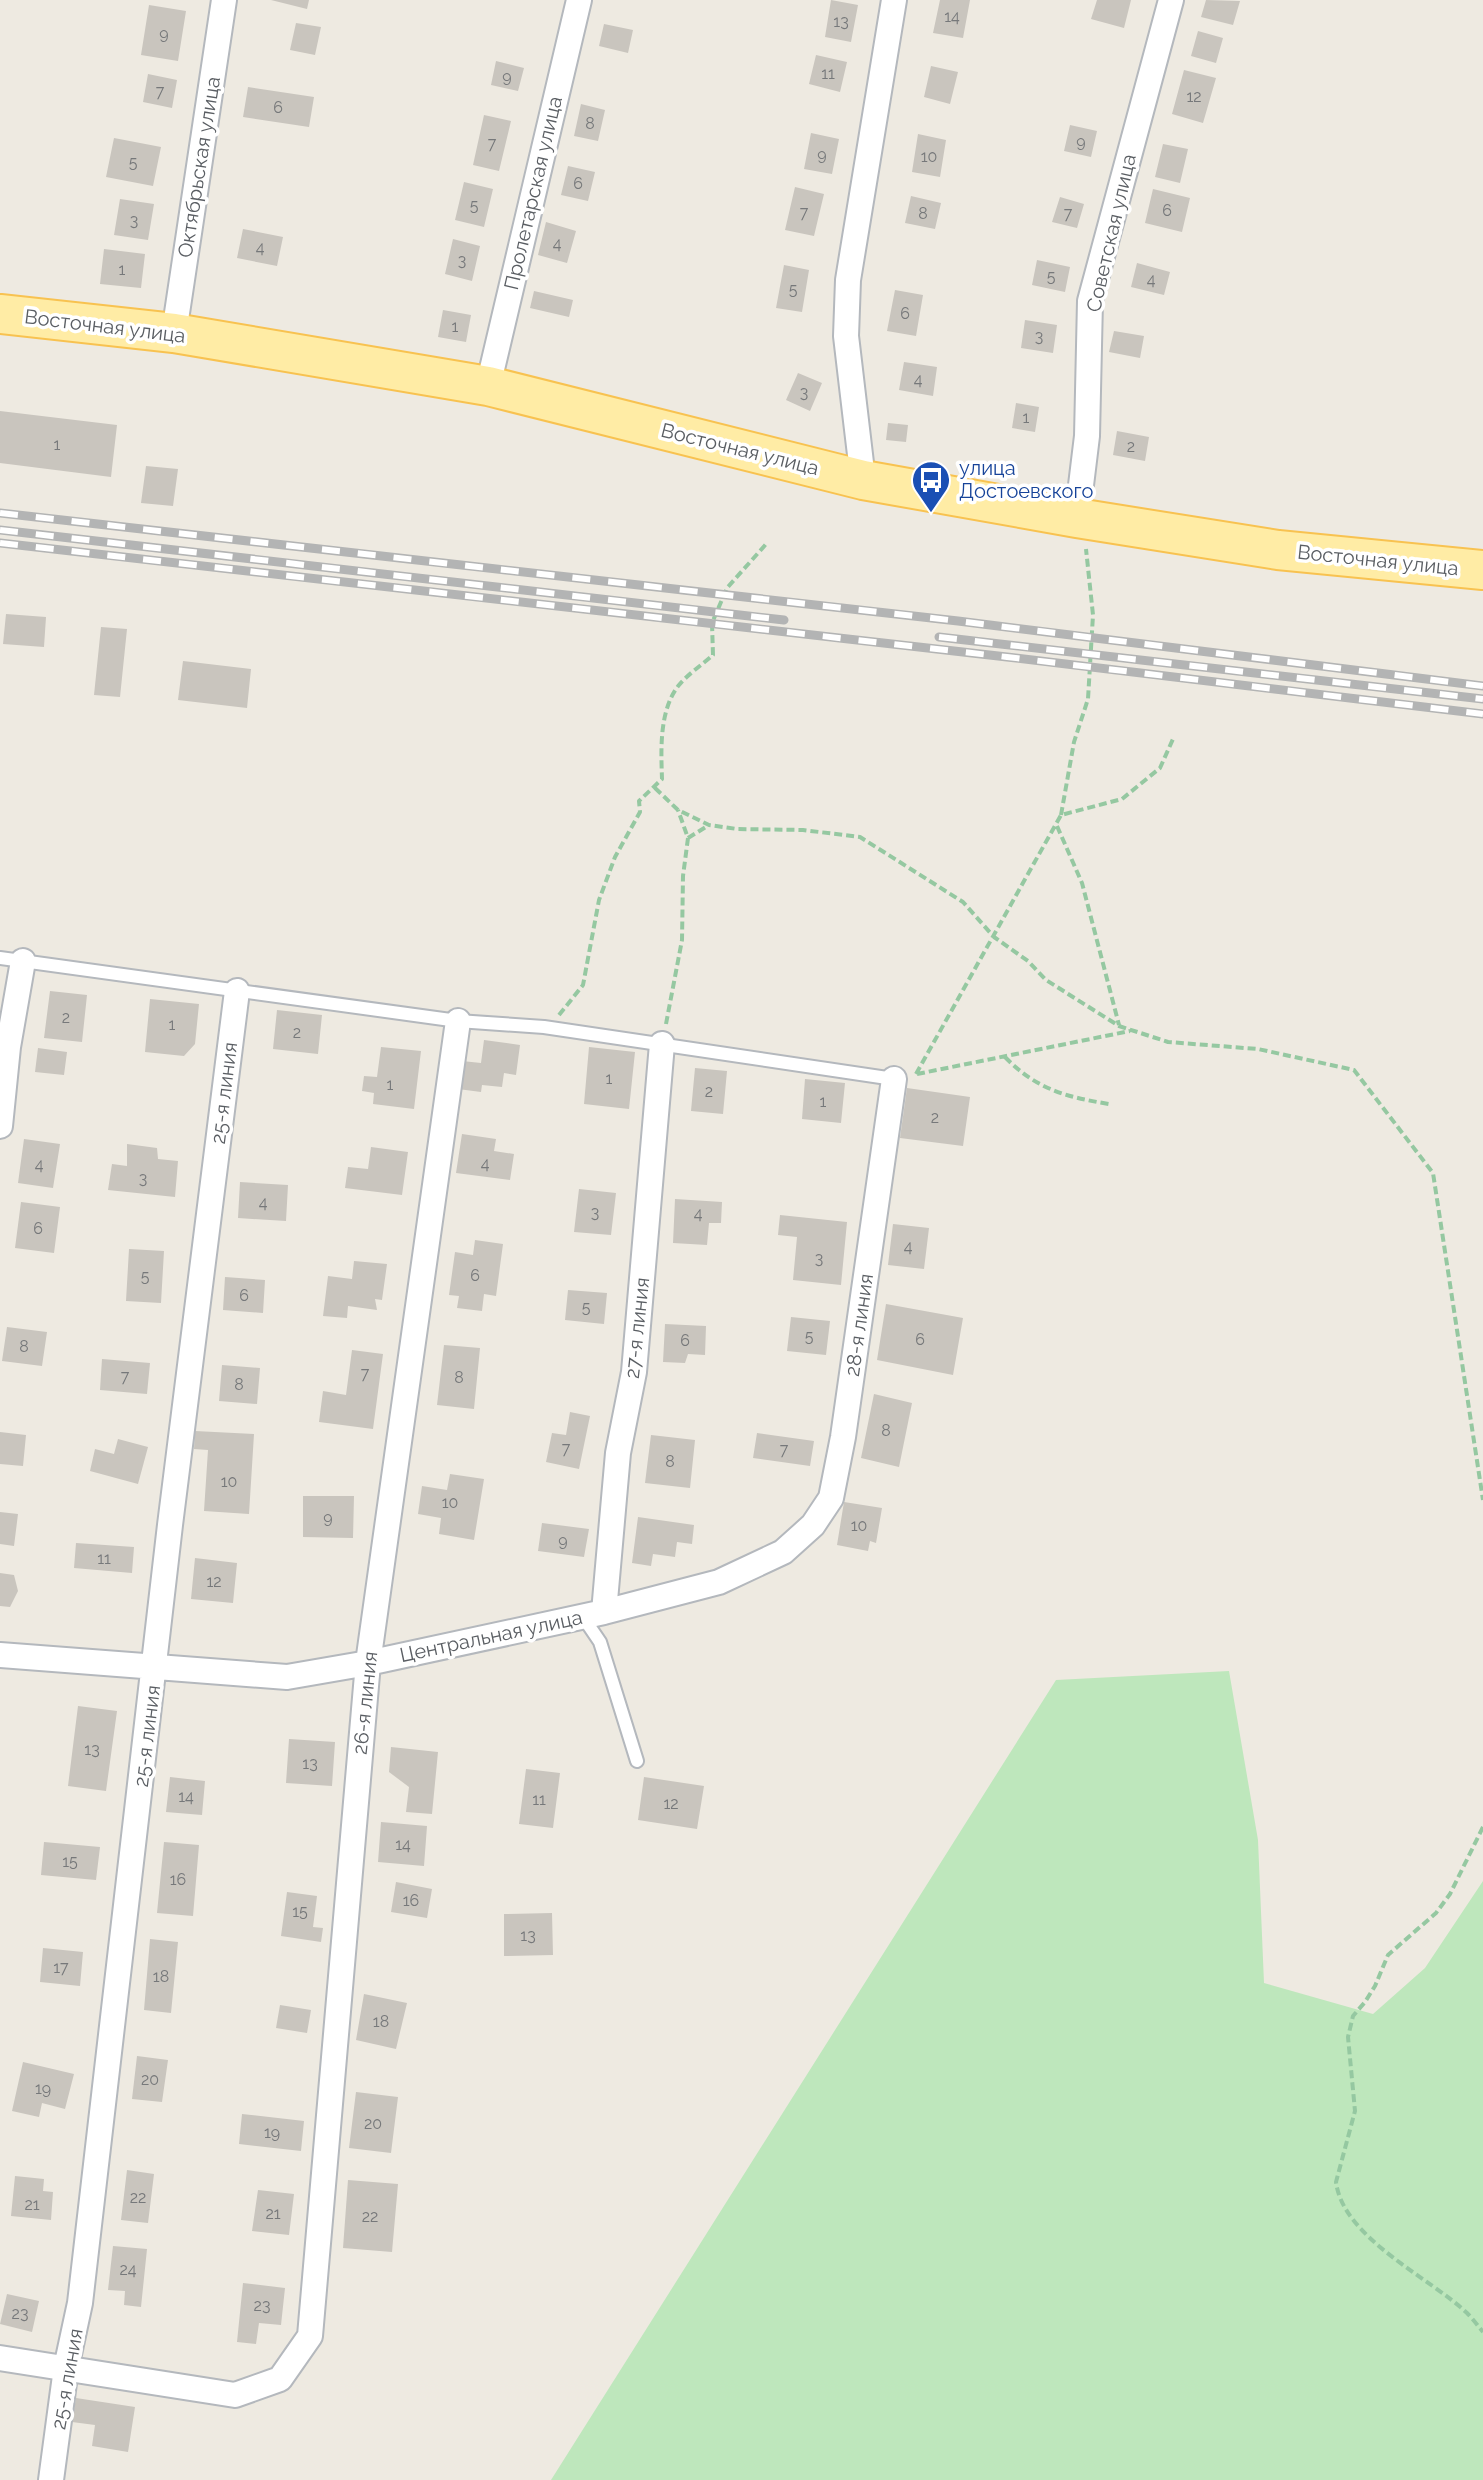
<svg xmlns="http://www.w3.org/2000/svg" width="1483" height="2480" font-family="Raleway,sans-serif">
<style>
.green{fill:#bee7bc}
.building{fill:#c9c5be}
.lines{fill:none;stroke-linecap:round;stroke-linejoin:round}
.lane-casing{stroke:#b4b8bd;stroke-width:16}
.street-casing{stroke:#b4b8bd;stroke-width:28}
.primary-casing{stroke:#f8c250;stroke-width:42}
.path{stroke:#95c8a1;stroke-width:4;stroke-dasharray:8 4;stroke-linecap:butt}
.lane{stroke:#fff;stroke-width:12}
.street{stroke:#fff;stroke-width:24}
.primary{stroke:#ffeca5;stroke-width:38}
.rail-casing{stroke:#b3b4b4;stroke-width:9}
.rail{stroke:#fff;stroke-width:6;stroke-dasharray:18;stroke-linecap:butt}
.labels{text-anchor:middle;stroke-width:7;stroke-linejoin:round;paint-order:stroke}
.number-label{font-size:16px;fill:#76787a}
.street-label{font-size:20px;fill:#5a5e63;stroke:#fff}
.transit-label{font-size:20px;fill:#164399;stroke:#fff;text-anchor:start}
</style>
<rect width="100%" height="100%" fill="#eeeae1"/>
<!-- green -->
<path class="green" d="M 1229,1671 L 1258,1840 L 1264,1983 L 1373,2014 L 1425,1968 L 1483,1881 L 1483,2480 L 551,2480 L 1056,1680 Z"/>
<!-- building -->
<path class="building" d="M 271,0 L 309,0 L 307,9 Z
M 831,0 L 858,5 L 851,42 L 825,37 Z
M 940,0 L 970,0 L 963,38 L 933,33 Z
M 1097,0 L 1131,0 L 1124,28 L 1091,19 Z
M 1206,0 L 1240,1 L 1233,25 L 1201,17 Z
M 149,5 L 186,11 L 178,61 L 141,55 Z
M 296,23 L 321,27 L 315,55 L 290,50 Z
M 604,24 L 633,30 L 628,53 L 599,46 Z
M 1198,31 L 1223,38 L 1216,63 L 1191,56 Z
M 816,55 L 847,62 L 840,92 L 809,84 Z
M 496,61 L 524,68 L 518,91 L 491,85 Z
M 931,66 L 958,72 L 950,104 L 924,97 Z
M 1184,70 L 1216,78 L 1203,123 L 1172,114 Z
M 148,74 L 177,80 L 172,108 L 143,102 Z
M 248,87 L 314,97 L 309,127 L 243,117 Z
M 581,104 L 605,110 L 598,141 L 574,136 Z
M 484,115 L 511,121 L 499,171 L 473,165 Z
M 1070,125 L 1097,131 L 1091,157 L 1064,151 Z
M 811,133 L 839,139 L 832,174 L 804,169 Z
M 918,134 L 946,140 L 940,177 L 912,172 Z
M 114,138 L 161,147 L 153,186 L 106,177 Z
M 1163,144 L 1188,149 L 1180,183 L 1155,177 Z
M 568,166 L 595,172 L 588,201 L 561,195 Z
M 464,182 L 493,189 L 484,227 L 455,220 Z
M 795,187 L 824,194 L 814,236 L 785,230 Z
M 1153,189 L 1190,198 L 1182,232 L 1145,223 Z
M 911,196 L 941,203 L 935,229 L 905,223 Z
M 1060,197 L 1084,204 L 1077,228 L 1052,222 Z
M 120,199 L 154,204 L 148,240 L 114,235 Z
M 546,222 L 576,231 L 567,263 L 538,255 Z
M 243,229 L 283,237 L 277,266 L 237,258 Z
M 453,239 L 480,246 L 472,281 L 445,274 Z
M 104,249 L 145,254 L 141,288 L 100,284 Z
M 1037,260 L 1070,267 L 1065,292 L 1032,285 Z
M 1137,263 L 1170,272 L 1164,295 L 1131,287 Z
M 784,265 L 809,270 L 802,312 L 776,308 Z
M 895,290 L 923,295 L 916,336 L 887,331 Z
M 534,291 L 573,300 L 569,317 L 530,308 Z
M 443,310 L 471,315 L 466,342 L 438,337 Z
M 1025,320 L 1057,325 L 1053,353 L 1021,348 Z
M 1114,331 L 1144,336 L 1140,358 L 1109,352 Z
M 904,362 L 937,367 L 933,396 L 899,390 Z
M 798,373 L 822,383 L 810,411 L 786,400 Z
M 1016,403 L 1039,407 L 1035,432 L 1012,428 Z
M 0,411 L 117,425 L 111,477 L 0,463 Z
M 888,423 L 908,425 L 906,442 L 886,440 Z
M 1117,431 L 1149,437 L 1145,461 L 1113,455 Z
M 146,466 L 178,469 L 173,506 L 141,503 Z
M 6,614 L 46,617 L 44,647 L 3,644 Z
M 101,627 L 127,629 L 120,697 L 94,695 Z
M 183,661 L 251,669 L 247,708 L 178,700 Z
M 50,991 L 87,995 L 82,1042 L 44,1038 Z
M 150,999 L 199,1004 L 195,1044 L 184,1056 L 145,1052 Z
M 277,1010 L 322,1015 L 318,1054 L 273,1049 Z
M 484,1040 L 520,1045 L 516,1075 L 504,1073 L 502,1087 L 482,1085 L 481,1092 L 458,1089 L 462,1061 L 481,1063 Z
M 381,1047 L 421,1051 L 414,1109 L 373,1104 L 374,1093 L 362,1091 L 364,1076 L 377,1077 Z
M 589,1047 L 635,1052 L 629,1109 L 584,1104 Z
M 38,1048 L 67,1052 L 64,1075 L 35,1072 Z
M 695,1068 L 727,1071 L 723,1114 L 691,1111 Z
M 805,1079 L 845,1083 L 841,1123 L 802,1119 Z
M 907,1088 L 970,1097 L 963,1146 L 900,1138 Z
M 462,1134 L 496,1139 L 494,1151 L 514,1154 L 510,1180 L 456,1173 Z
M 24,1139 L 60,1144 L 53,1188 L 18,1183 Z
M 127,1144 L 157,1148 L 158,1159 L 178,1161 L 175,1197 L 108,1190 L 112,1164 L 127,1166 Z
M 371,1147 L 408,1152 L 402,1195 L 345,1188 L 348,1167 L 368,1169 Z
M 240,1182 L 288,1185 L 286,1221 L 238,1218 Z
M 579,1189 L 616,1193 L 611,1235 L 574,1232 Z
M 675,1199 L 722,1202 L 721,1223 L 709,1223 L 707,1245 L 673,1243 Z
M 21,1202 L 60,1207 L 54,1253 L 15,1248 Z
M 780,1215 L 847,1222 L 841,1285 L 793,1280 L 797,1237 L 778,1235 Z
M 893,1224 L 929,1228 L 924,1269 L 888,1265 Z
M 475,1240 L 503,1244 L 496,1296 L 484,1294 L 482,1311 L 457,1308 L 459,1296 L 449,1295 L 455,1252 L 473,1255 Z
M 129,1249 L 164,1251 L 161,1303 L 126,1301 Z
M 354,1261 L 387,1264 L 382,1300 L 375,1299 L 377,1310 L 348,1306 L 347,1318 L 323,1316 L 328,1276 L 352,1279 Z
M 225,1277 L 265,1280 L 263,1313 L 223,1310 Z
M 568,1290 L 607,1293 L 604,1324 L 565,1320 Z
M 886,1304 L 963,1318 L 953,1375 L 877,1360 Z
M 791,1317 L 830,1321 L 826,1355 L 787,1351 Z
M 665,1324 L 706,1326 L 705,1355 L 688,1354 L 685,1363 L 663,1362 Z
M 7,1327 L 47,1332 L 42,1366 L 2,1361 Z
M 444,1345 L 480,1348 L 474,1409 L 437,1405 Z
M 352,1350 L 383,1354 L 373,1429 L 319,1422 L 323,1391 L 346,1395 Z
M 102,1359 L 150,1363 L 147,1394 L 100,1390 Z
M 222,1365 L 260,1368 L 257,1404 L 219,1401 Z
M 874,1394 L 912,1403 L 899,1467 L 861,1458 Z
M 570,1412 L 590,1416 L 579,1469 L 546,1462 L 552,1433 L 566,1435 Z
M 195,1431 L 254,1434 L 249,1514 L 204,1511 L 208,1450 L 194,1449 Z
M 0,1432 L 26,1435 L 23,1466 L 0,1464 Z
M 757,1433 L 814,1441 L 810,1466 L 753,1458 Z
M 651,1435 L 695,1440 L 690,1488 L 645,1483 Z
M 118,1439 L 148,1447 L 138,1484 L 90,1471 L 95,1449 L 114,1454 Z
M 450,1474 L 484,1479 L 474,1540 L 439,1534 L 441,1518 L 418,1514 L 422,1486 L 447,1490 Z
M 303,1496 L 354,1496 L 353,1538 L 303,1537 Z
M 844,1502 L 882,1508 L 876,1543 L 870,1541 L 868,1551 L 837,1545 Z
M 0,1512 L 18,1514 L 14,1546 L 0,1544 Z
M 638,1517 L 694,1525 L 692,1544 L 677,1542 L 675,1557 L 653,1554 L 651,1566 L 632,1563 Z
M 542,1523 L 589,1529 L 584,1557 L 538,1551 Z
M 76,1543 L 134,1547 L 132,1573 L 74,1568 Z
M 195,1558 L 237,1563 L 233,1603 L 191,1599 Z
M 0,1573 L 14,1575 L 18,1591 L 10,1607 L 0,1606 Z
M 78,1706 L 117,1711 L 106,1791 L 68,1786 Z
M 289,1739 L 335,1742 L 332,1786 L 286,1783 Z
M 391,1747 L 438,1752 L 432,1814 L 406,1812 L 409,1787 L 389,1772 Z
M 526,1769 L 560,1773 L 553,1828 L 519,1824 Z
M 170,1777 L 205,1781 L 202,1815 L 166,1812 Z
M 644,1777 L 704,1786 L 697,1829 L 638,1820 Z
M 381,1822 L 427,1826 L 424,1866 L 378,1862 Z
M 44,1842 L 100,1847 L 96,1880 L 41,1875 Z
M 164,1842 L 199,1845 L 193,1916 L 157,1913 Z
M 396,1882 L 432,1889 L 427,1918 L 391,1912 Z
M 287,1892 L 317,1896 L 313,1927 L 323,1928 L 321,1942 L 281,1936 Z
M 552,1913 L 553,1955 L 504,1956 L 504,1914 Z
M 150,1939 L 178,1942 L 171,2013 L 144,2010 Z
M 43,1948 L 83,1952 L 80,1986 L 40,1982 Z
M 364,1994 L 407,2003 L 396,2049 L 356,2040 Z
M 280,2005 L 311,2010 L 307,2033 L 276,2028 Z
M 137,2056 L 168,2060 L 162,2102 L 132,2099 Z
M 23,2062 L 74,2074 L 65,2109 L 42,2103 L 39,2117 L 12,2111 Z
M 356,2092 L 398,2097 L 391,2153 L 349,2148 Z
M 242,2114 L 304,2121 L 301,2151 L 239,2144 Z
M 127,2170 L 154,2174 L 148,2223 L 121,2220 Z
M 15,2176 L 44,2179 L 43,2191 L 53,2192 L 51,2220 L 11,2216 Z
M 348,2180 L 398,2184 L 392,2252 L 343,2248 Z
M 258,2190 L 294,2194 L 289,2235 L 252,2231 Z
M 113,2246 L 147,2249 L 141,2307 L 124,2305 L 125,2291 L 108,2290 Z
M 243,2283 L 285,2288 L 281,2325 L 259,2323 L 256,2344 L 237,2342 Z
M 7,2294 L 39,2301 L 32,2332 L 0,2324 Z
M 76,2398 L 135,2407 L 128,2452 L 92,2446 L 95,2425 L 72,2422 Z"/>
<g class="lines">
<!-- lane casing -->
<g class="lane-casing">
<path id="lane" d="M 0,958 L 458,1021 L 544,1027 L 894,1079
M 583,1617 L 600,1642 L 637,1761"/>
</g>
<!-- street casing -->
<g class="street-casing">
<path id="street" d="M 174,333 L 224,0
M 488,386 L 579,0
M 863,480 L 846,336 L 848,280 L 894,0
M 1077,518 L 1087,436 L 1090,301 L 1171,0
M 0,1126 L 8,1047 L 23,961
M 604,1612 L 618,1453 L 634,1372 L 662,1044
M 0,1655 L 287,1677 L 368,1663 L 604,1612 L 719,1582 L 783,1552 L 813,1525 L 831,1498 L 843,1437 L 894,1079
M 0,2358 L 235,2395 L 280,2379 L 310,2336 L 368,1663 L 458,1021
M 51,2480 L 66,2368 L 80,2303 L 170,1525 L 237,991"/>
</g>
<!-- primary casing -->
<g class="primary-casing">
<path id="primary" d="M 0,314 L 174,333 L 488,386 L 863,480 L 1077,518 L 1278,550 L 1483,570"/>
</g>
<!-- path -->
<path class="path" d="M 655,788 L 678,810 L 709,825 L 737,829 L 803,830 L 860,837 L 963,902 L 994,937 L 1028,961 L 1046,980 L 1119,1026 L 1168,1042 L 1258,1049 L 1354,1070 L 1433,1173 L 1483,1500
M 1061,815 L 1074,742 L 1088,699 L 1093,615 L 1086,549
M 1057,826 L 1082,883 L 1119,1025
M 688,838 L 709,825
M 559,1015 L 583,985 L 599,900 L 615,857 L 640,812 L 639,801 L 662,779 C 661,749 659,710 679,685 C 688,674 703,664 713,655 L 712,623 L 727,588 L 767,543
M 666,1024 L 682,940 L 683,876 L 688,838 L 678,810
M 1005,1057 C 1036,1089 1066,1097 1109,1104
M 916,1074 L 1061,815 L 1122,799 L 1160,768 L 1173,739
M 917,1074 L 1130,1031
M 1483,1827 L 1450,1894 L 1436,1913 L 1388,1955 L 1375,1986 L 1365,2002 L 1353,2016 L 1348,2037 L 1355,2111 L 1336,2182 C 1343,2238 1429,2277 1467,2313 C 1473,2319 1478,2326 1483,2332"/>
<!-- lane -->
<use href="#lane" class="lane"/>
<!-- street -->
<use href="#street" class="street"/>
<!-- primary -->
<use href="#primary" class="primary"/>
<!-- rail casing -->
<g class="rail-casing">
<path id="rail" d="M 0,513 L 958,621 L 1483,686
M 0,530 L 784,620
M 0,543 L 1007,657 L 1483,714
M 939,637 L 1483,699"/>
</g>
<!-- rail -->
<use href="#rail" class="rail"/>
</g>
<!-- icons -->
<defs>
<g id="bus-pin" transform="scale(2)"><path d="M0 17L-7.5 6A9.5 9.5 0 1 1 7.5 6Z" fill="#1a4fb4" stroke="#fff"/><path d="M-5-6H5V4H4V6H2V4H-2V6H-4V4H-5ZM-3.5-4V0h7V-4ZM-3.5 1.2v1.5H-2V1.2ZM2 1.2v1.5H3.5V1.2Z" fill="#fff"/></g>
</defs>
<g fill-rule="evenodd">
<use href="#bus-pin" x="931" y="480"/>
</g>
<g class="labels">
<!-- number labels -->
<g class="number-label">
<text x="952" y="22">14</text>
<text x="841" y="27">13</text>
<text x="164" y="39">9</text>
<text x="828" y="79">11</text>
<text x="507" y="82">9</text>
<text x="160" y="97">7</text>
<text x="1194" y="102">12</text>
<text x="278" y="113">6</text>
<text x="590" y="129">8</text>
<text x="1081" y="147">9</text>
<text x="492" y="149">7</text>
<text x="822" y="160">9</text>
<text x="929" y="162">10</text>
<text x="133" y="168">5</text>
<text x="578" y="189">6</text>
<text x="474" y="211">5</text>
<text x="1167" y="216">6</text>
<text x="804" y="218">7</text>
<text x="923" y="219">8</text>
<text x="1068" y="219">7</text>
<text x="134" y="226">3</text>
<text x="557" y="249">4</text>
<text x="260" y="253">4</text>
<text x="462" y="266">3</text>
<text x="122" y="275">1</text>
<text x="1051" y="282">5</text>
<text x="1151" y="285">4</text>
<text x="793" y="295">5</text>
<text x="905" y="319">6</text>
<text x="455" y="332">1</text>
<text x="1039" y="342">3</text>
<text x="918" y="385">4</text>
<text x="804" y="398">3</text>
<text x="1026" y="423">1</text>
<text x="57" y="450">1</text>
<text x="1131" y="452">2</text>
<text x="66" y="1023">2</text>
<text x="172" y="1030">1</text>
<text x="297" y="1038">2</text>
<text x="609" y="1084">1</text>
<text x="390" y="1090">1</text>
<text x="709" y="1097">2</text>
<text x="823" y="1107">1</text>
<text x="935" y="1123">2</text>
<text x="485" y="1169">4</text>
<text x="39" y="1170">4</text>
<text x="143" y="1184">3</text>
<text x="263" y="1208">4</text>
<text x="595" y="1218">3</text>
<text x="698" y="1219">4</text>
<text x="38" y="1234">6</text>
<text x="908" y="1252">4</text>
<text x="819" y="1264">3</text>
<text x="475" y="1281">6</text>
<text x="145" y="1282">5</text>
<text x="244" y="1301">6</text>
<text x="586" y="1313">5</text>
<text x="809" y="1342">5</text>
<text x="920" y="1345">6</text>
<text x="685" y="1346">6</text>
<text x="24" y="1352">8</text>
<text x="365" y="1379">7</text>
<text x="125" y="1382">7</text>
<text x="459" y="1383">8</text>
<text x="239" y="1390">8</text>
<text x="886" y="1436">8</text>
<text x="566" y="1454">7</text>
<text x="784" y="1455">7</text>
<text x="670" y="1467">8</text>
<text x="229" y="1487">10</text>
<text x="450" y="1508">10</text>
<text x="328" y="1523">9</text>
<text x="859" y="1531">10</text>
<text x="563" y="1546">9</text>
<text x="104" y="1564">11</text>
<text x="214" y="1587">12</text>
<text x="92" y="1755">13</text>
<text x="310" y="1769">13</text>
<text x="186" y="1802">14</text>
<text x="539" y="1805">11</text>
<text x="671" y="1809">12</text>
<text x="403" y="1850">14</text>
<text x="70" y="1867">15</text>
<text x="178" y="1885">16</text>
<text x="411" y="1906">16</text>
<text x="300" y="1917">15</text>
<text x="528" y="1941">13</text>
<text x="61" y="1973">17</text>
<text x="161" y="1982">18</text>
<text x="381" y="2027">18</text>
<text x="150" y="2085">20</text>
<text x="43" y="2094">19</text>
<text x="373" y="2129">20</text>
<text x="272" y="2138">19</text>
<text x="138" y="2203">22</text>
<text x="32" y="2210">21</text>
<text x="273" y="2219">21</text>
<text x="370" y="2222">22</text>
<text x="128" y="2275">24</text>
<text x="262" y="2311">23</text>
<text x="20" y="2319">23</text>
</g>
<!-- street labels -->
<g class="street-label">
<text transform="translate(199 167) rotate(-81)" y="7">Октябрьская улица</text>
<text transform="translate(533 193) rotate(-77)" y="7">Пролетарская улица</text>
<text transform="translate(1111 233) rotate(-77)" y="7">Советская улица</text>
<text transform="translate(105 326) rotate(7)" y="7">Восточная улица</text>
<text transform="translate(740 449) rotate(14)" y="7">Восточная улица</text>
<text transform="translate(1378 560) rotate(6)" y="7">Восточная улица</text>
<text transform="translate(224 1093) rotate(-83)" y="7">25-я линия</text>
<text transform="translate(859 1325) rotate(-82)" y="7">28-я линия</text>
<text transform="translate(637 1328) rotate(-84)" y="7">27-я линия</text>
<text transform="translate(491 1636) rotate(-12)" y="7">Центральная улица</text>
<text transform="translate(365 1703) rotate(-84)" y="7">26-я линия</text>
<text transform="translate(147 1736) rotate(-83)" y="7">25-я линия</text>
<text transform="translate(67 2379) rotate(-80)" y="7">25-я линия</text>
</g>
<!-- transit labels -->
<g class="transit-label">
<text x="959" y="475">улица<tspan x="959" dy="23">Достоевского</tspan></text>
</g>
</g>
</svg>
